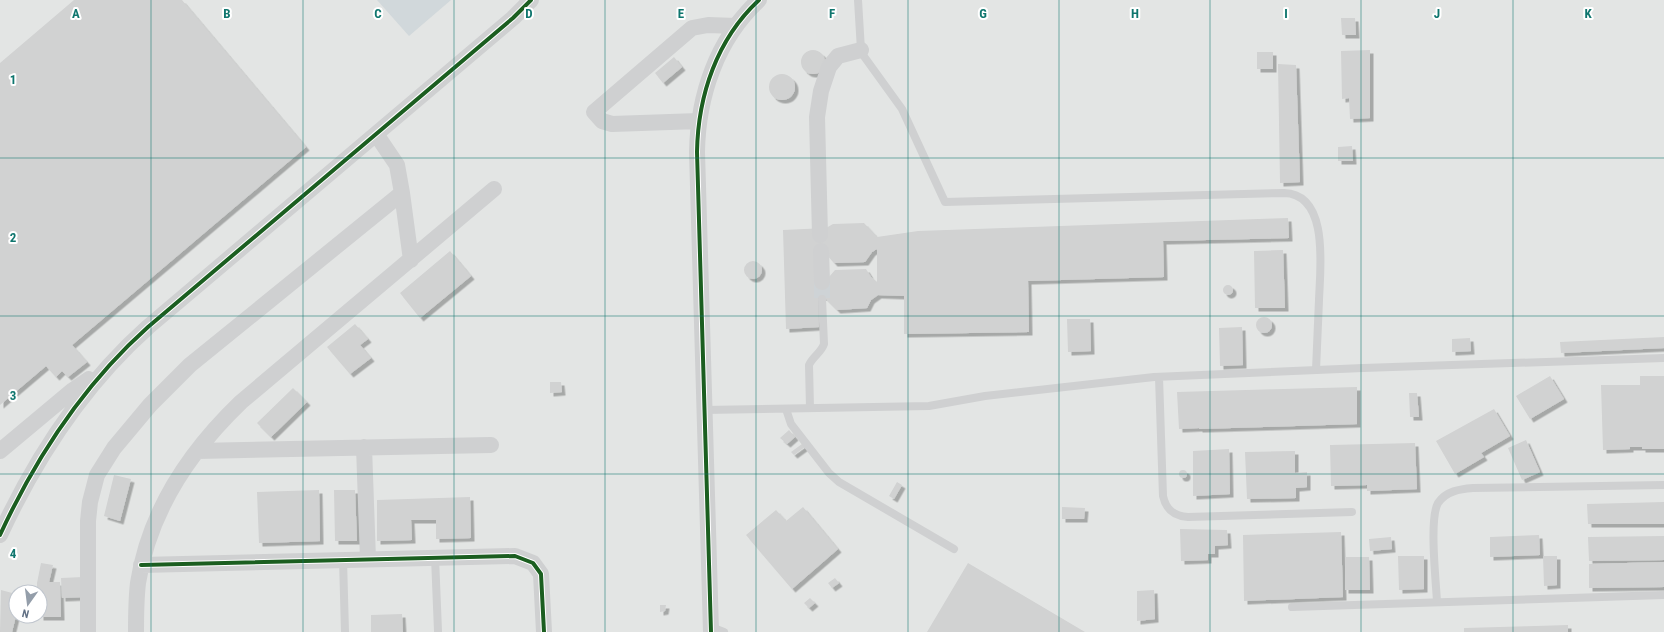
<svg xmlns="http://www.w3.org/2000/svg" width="1664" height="632" font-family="'Roboto Condensed',sans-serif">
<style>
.built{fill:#e3e5e4;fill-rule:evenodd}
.water{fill:#d1d8db}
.building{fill:#d1d2d2;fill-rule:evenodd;filter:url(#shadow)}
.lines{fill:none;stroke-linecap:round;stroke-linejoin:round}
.minor-tunnel{stroke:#ced3d6;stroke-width:16;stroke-dasharray:16 8;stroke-linecap:butt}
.service{stroke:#cfd0d1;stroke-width:8}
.minor{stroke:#cfd0d1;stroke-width:16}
.cycleway-casing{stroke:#fff;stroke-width:6}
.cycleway{stroke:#1b5e20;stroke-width:4}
.grid{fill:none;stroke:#0f766e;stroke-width:1;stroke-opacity:0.55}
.grid-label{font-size:13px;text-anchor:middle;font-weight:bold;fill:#0f766e;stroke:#fff;stroke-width:4;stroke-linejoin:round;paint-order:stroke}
</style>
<defs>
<filter id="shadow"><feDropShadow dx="3.5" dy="3.5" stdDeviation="0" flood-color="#0004"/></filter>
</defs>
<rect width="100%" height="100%" fill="#f3f4f1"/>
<!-- built -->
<path class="built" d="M 0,0 L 1664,0 L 1664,632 L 0,632 ZM 16,592 L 40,592 L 40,616 L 16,616 Z"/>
<!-- water -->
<path class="water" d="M 377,0 L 451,0 L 409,36 Z"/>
<!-- building -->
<path class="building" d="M 74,0 L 182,0 L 306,147 L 72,345 L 87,362 L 68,377 L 62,371 L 56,377 L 46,366 L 0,405 L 0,63 Z
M 1341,18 L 1355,18 L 1356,35 L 1342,35 Z
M801 62a12 12 0 1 1 24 0a12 12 0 1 1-24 0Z
M 1370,50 L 1370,118 L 1350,119 L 1349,98 L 1342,99 L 1341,51 Z
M 1257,52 L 1273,52 L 1273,69 L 1257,69 Z
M 674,57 L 682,67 L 663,83 L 655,73 Z
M 1278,64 L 1296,65 L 1300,182 L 1280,183 Z
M769 87a13 13 0 1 1 26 0a13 13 0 1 1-26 0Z
M 1352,146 L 1353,161 L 1338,161 L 1338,147 Z
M 1288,218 L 1289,238 L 1163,241 L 1164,277 L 1028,281 L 1029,332 L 904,334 L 904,296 L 878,295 L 871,300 L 867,308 L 837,310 L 824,297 L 818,297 L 819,327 L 786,329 L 783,230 L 826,228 L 833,224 L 864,223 L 877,237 L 918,231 ZM 822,249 L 834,263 L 865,262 L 872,252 L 877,249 L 877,282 L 871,277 L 866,269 L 835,270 L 823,284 Z
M 1283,250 L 1285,308 L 1255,308 L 1254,251 Z
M 450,251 L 471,276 L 420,318 L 400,293 Z
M744 270a9 9 0 1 1 18 0a9 9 0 1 1-18 0Z
M1223 290a5 5 0 1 1 10 0a5 5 0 1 1-10 0Z
M1256 325a8 8 0 1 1 16 0a8 8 0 1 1-16 0Z
M 1067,319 L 1090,319 L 1091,351 L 1068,352 Z
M 355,324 L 368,339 L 360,345 L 371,358 L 350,374 L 327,347 Z
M 1242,327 L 1243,365 L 1220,366 L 1219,328 Z
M 1664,337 L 1664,348 L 1561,353 L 1560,342 Z
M 1470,338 L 1471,351 L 1452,352 L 1452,339 Z
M 1550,376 L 1564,399 L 1530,419 L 1516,396 Z
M 1640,376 L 1664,376 L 1664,449 L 1642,449 L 1642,447 L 1630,447 L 1630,449 L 1603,450 L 1601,385 L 1640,385 Z
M 550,382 L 561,382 L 562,392 L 550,393 Z
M 1357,387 L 1357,424 L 1199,429 L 1199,428 L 1179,429 L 1177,392 Z
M 293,388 L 307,402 L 271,437 L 257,423 Z
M 1409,393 L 1417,393 L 1419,417 L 1410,417 Z
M 1494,409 L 1510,436 L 1481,453 L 1484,457 L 1455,474 L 1436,441 Z
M 789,430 L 795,437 L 787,444 L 780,438 Z
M 1526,440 L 1540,472 L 1522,480 L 1508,448 Z
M 1415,443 L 1417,489 L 1367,491 L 1367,485 L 1331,486 L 1330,445 Z
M 802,444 L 805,447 L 794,455 L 791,452 Z
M 1229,449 L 1230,494 L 1193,496 L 1193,451 Z
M 1295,451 L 1295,473 L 1307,472 L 1307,487 L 1296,488 L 1296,498 L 1247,499 L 1245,452 Z
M1179 474a4 4 0 1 1 8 0a4 4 0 1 1-8 0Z
M 114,475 L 131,479 L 120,521 L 104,516 Z
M 897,482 L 902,485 L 894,499 L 889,496 Z
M 319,490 L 320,541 L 259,543 L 257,492 Z
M 334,490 L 355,490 L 357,541 L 335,541 Z
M 470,497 L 471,538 L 436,539 L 436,520 L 411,520 L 412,540 L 377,541 L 377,500 Z
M 1664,502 L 1664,524 L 1588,524 L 1587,504 Z
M 803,507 L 838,549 L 792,589 L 746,535 L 776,510 L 786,521 Z
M 1062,507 L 1085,508 L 1084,519 L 1062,519 Z
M 1180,529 L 1227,530 L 1228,545 L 1215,546 L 1215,554 L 1208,554 L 1208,560 L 1181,561 Z
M 1341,532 L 1343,597 L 1244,601 L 1243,535 Z
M 1539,535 L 1540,555 L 1490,557 L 1490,537 Z
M 1664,536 L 1664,560 L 1589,561 L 1588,537 Z
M 1391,537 L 1392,549 L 1370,551 L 1369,539 Z
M 1398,556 L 1424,556 L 1424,589 L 1399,590 Z
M 1543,556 L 1557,556 L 1557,585 L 1544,586 Z
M 1345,557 L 1369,557 L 1370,590 L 1345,590 Z
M 1664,562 L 1664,587 L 1589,588 L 1589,564 Z
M 41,563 L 53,565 L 49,582 L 60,582 L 61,617 L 40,617 L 40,592 L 37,592 L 37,583 Z
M 968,563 L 1085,632 L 927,632 Z
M 83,577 L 84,597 L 62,598 L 61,578 Z
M 835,578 L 839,583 L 832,588 L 828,583 Z
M 1,590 L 16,594 L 16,616 L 12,632 L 0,632 Z
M 1154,590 L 1155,619 L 1137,621 L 1137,591 Z
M 810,598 L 815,603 L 809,608 L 804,603 Z
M 660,605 L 666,605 L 665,611 L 660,612 Z
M 402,614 L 403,632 L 371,632 L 371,615 Z
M 1568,625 L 1568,632 L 1464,632 L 1464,628 Z"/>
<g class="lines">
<!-- minor-tunnel -->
<path class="minor-tunnel" d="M 822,282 L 822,299"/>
<!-- service -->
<path class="service" d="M 858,0 L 861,50 L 863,55 L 902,109 L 945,202 L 1284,193 C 1330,194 1320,270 1319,300 C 1318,323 1317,347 1316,370
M 1159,377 L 1163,496 C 1166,510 1174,516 1188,517 L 1352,512
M 810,408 L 809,365 C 813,356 821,353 824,344 L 822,299
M 786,409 L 791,424 L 829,473 L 839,482 L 954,549
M 704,410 L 929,406 L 985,396 L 1154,377 L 1363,368 L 1664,358
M 435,557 L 438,631
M 343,559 L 345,632
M 1437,602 C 1436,581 1429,519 1438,503 C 1446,491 1460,489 1473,488 L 1664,485
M 1292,607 L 1664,595
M 711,627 L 724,632"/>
<!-- minor -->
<path class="minor" d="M 699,121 L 612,124 L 602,121 L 594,112 L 692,28 L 708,25 L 736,26
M 402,193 L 411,260
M 820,235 L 817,117 L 821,91 L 829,67 L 838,56 L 861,50
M 821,251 L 822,282
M 364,447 L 368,559
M 0,451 L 73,390 L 89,379
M 197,451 L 491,445
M 0,535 C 36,457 83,385 148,327 L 513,18 L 531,0
M 141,565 L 515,556 L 533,563 L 541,574 L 544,632
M 88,632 L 88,521 L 90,502 L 97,475 L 114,448 L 150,405 L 190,365 L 402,193 L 397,165 L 376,134
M 136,632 C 136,616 136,600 138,583 C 149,512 190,451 241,402 L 494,189
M 711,632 L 697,152 C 698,95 717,39 759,0"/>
<!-- cycleway casing -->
<g class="cycleway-casing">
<path id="cycleway" d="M 0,535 C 36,457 83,385 148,327 L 513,18 L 531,0
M 141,565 L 515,556 L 533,563 L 541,574 L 544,632
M 711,632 L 697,152 C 698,95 717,39 759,0"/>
</g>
<!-- cycleway -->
<use href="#cycleway" class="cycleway"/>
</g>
<!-- grid -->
<path class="grid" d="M 151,0 L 151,632M 303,0 L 303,632M 454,0 L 454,632M 605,0 L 605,632M 756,0 L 756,632M 908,0 L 908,632M 1059,0 L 1059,632M 1210,0 L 1210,632M 1361,0 L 1361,632M 1513,0 L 1513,632M 0,158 L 1664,158M 0,316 L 1664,316M 0,474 L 1664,474"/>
<g class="grid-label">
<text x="76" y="18">A</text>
<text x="227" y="18">B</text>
<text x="378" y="18">C</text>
<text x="529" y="18">D</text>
<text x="681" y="18">E</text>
<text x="832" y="18">F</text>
<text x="983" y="18">G</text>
<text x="1135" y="18">H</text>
<text x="1286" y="18">I</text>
<text x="1437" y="18">J</text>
<text x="1588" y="18">K</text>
<text x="13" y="84">1</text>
<text x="13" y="242">2</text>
<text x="13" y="400">3</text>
<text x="13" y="558">4</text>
</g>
<!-- north arrow -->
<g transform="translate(28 604) rotate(194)"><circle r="19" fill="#ffffff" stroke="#c0c6ce"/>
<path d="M0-3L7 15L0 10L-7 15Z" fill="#949eaa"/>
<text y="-6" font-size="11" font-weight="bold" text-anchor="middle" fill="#617084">N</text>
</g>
</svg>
